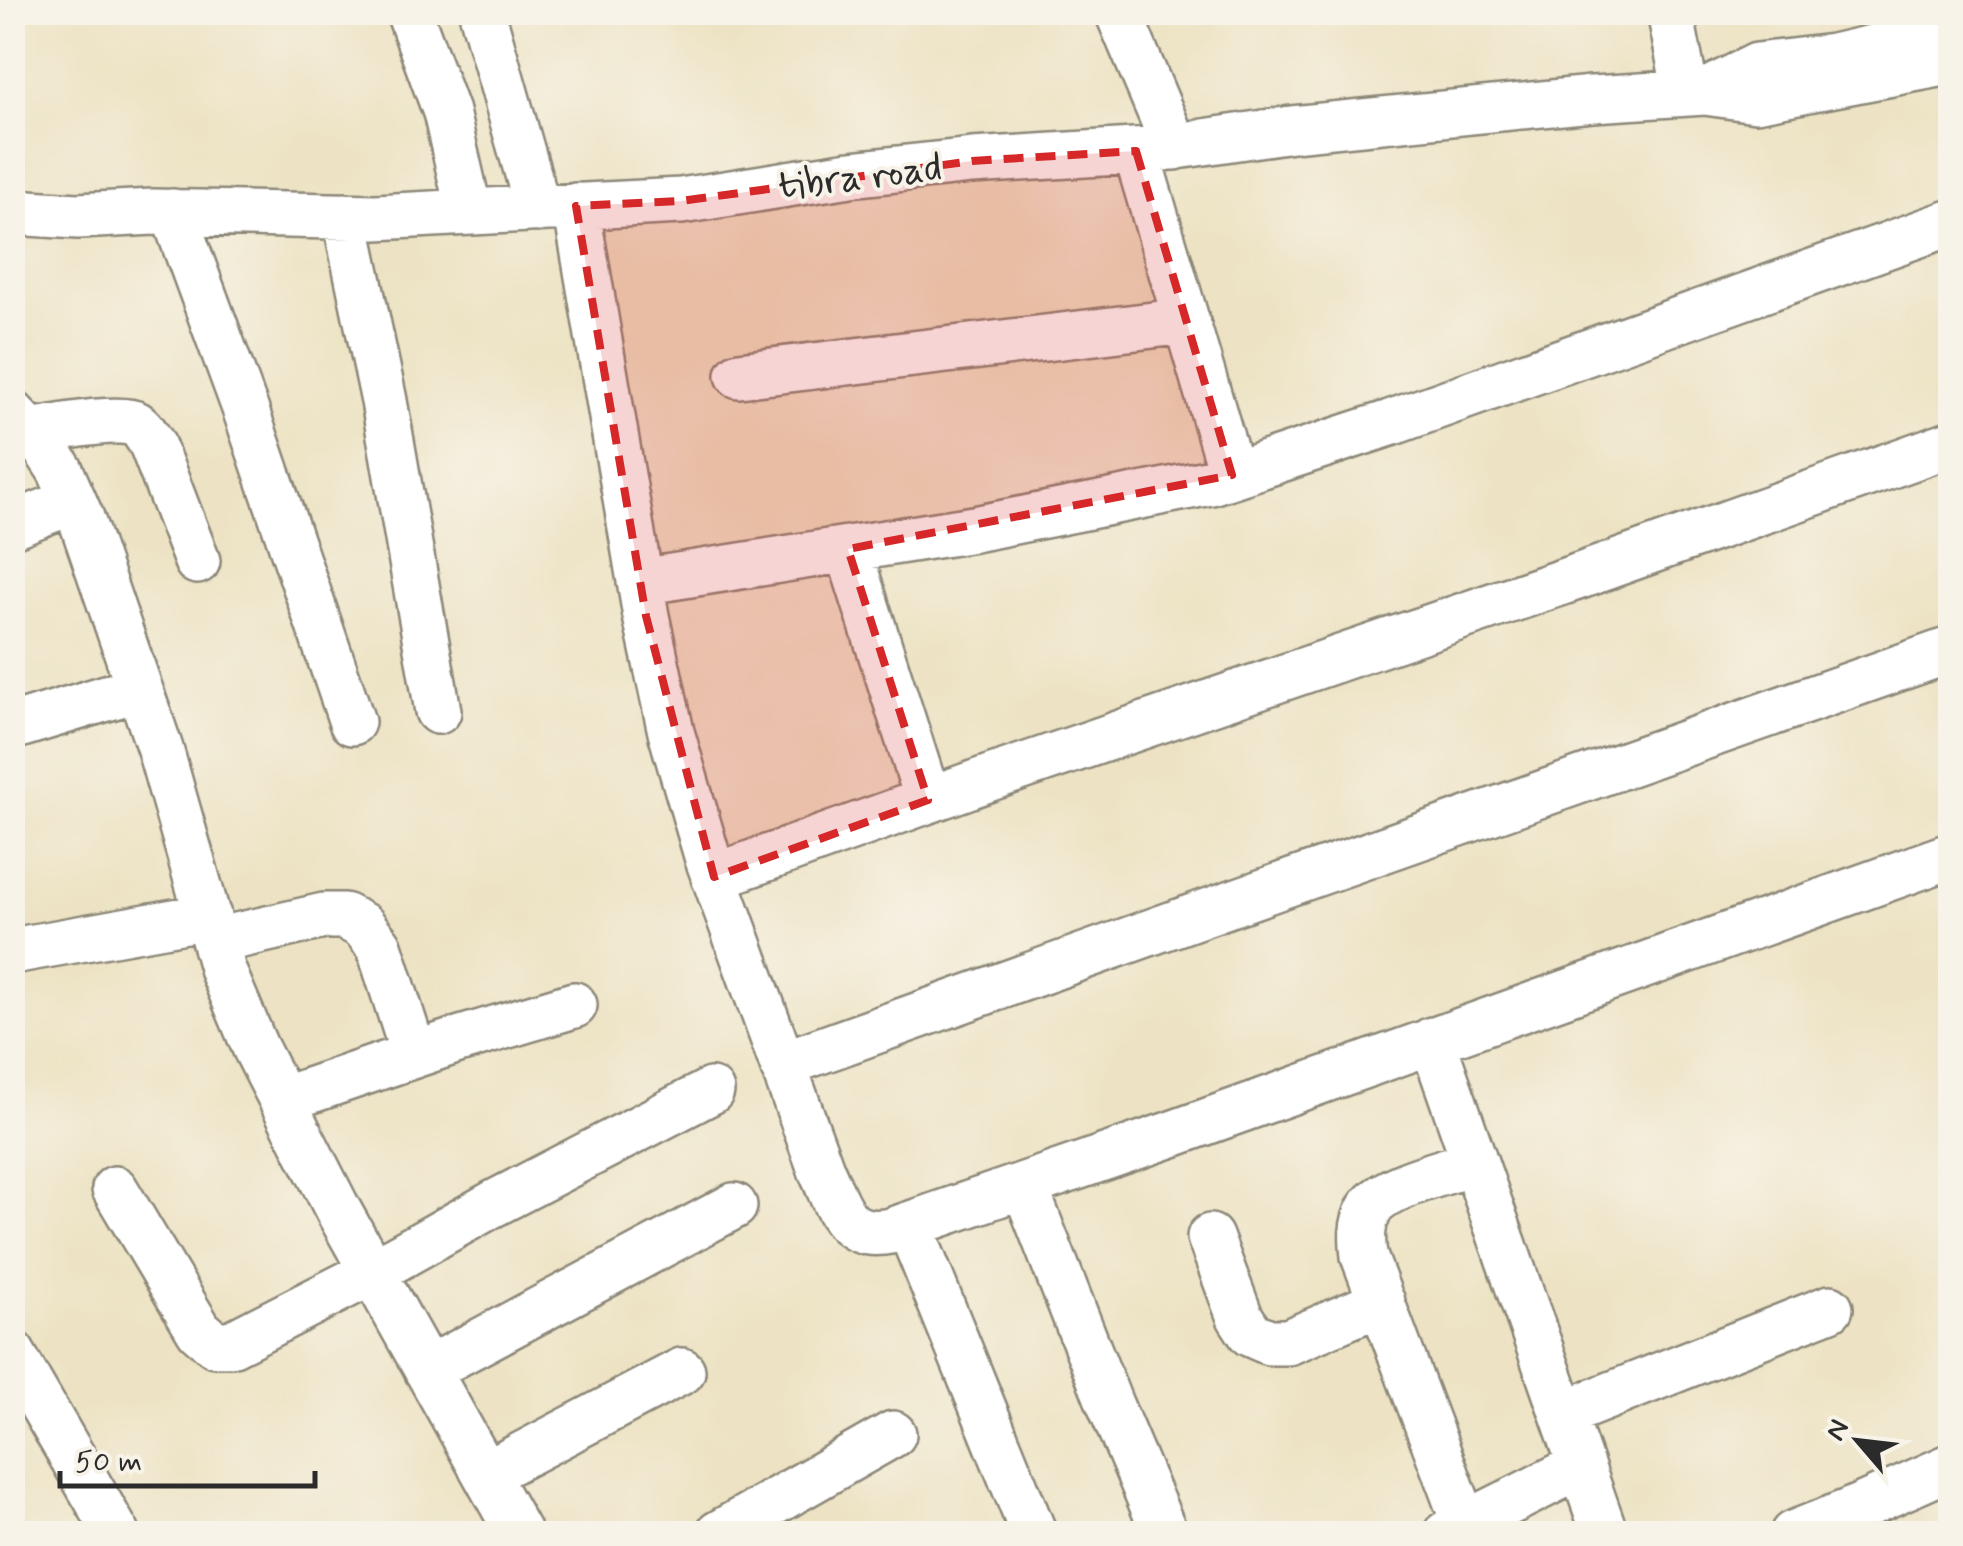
<svg xmlns="http://www.w3.org/2000/svg" width="1963" height="1546" font-family="Mynerve,sans-serif">
<style>
.lines{fill:none;stroke-linecap:round;stroke-linejoin:round}
.minor-casing{stroke:#8c8778;stroke-width:50}
.minor{stroke:#fff;stroke-width:45}
.marked{fill:#d62828;fill-opacity:0.2;stroke:#d62828;stroke-width:8;stroke-dasharray:20 12;stroke-linejoin:round}
.labels{text-anchor:middle;stroke-width:8;stroke-linejoin:round;paint-order:stroke}
.street-label{font-size:40px;fill:#2b2b2b;stroke:#f7f3e8}
</style>
<rect width="100%" height="100%" fill="#f7f3e8"/>
<filter id="ink" filterUnits="userSpaceOnUse"><feTurbulence type="fractalNoise" baseFrequency=".01" numOctaves="2"/><feDisplacementMap in="SourceGraphic" scale="20" xChannelSelector="R" yChannelSelector="G"/><feConvolveMatrix kernelMatrix="1 2 1 2 8 2 1 2 1" color-interpolation-filters="sRGB"/></filter>
<filter id="wash" filterUnits="userSpaceOnUse"><feTurbulence type="fractalNoise" baseFrequency=".0048" numOctaves="4" result="noise"/><feDisplacementMap in="SourceGraphic" scale="40" xChannelSelector="R" yChannelSelector="G"/><feGaussianBlur stdDeviation="2.25" result="paint"/><feColorMatrix in="noise" values="0 0 0 0 0 0 0 0 0 0 0 0 0 0 0 0 0 1.4 0 .05"/><feComposite in="paint" operator="in"/></filter>
<g filter="url(#wash)">
<rect width="100%" height="100%" fill="#ede3c4"/>
</g>
<g filter="url(#ink)">
<g class="lines">
<!-- minor casing -->
<g class="minor-casing">
<path id="minor" d="M 409,12 L 446,112 L 469,212
M 482,12 L 538,209
M 1118,12 L 1175,147
M 1670,12 L 1686,93
M 1705,92 L 1757,66 L 1833,57 L 1950,30
M 1136,151 L 1232,475
M 576,206 L 646,616 L 671,732 L 708,859 L 822,1172 C 839,1208 843,1240 891,1231 L 1172,1134 L 1950,856
M 12,212 L 78,216 L 153,212 L 376,217 L 681,201 L 850,174 L 972,161 L 1150,150 L 1292,129 L 1592,99 L 1705,92 L 1756,99 L 1950,62
M 173,212 L 246,411 L 352,722
M 345,216 L 384,401 L 438,711
M 739,375 L 1186,321
M 12,413 L 47,450 L 60,470 L 81,518 L 160,749 L 223,971 L 255,1047 L 338,1210 L 519,1534
M 29,432 C 50,429 120,415 136,424 C 144,429 147,437 152,444 L 197,561
M 12,525 L 73,501
M 848,549 L 928,800
M 640,582 L 974,529 L 1211,482 L 1390,423 L 1950,223
M 12,727 L 139,688
M 714,877 L 990,778 L 1577,577 L 1950,444
M 215,941 L 324,916 L 344,916 L 363,926 L 379,946 L 414,1055
M 12,951 L 208,916
M 1432,1040 L 1605,1534
M 783,1064 L 1238,901 L 1950,650
M 282,1100 L 458,1040 L 574,1005
M 1024,1185 L 1109,1402 L 1165,1534
M 115,1189 L 199,1330 L 215,1344 L 231,1344 L 372,1272 L 493,1204 L 711,1091
M 909,1225 L 1034,1534
M 1210,1237 L 1240,1317 L 1251,1334 L 1269,1342 L 1288,1342 L 1382,1302
M 12,1353 L 117,1534
M 427,1370 L 734,1206
M 1563,1414 L 1830,1308
M 486,1474 L 682,1371
M 1465,1524 L 1364,1256 C 1362,1239 1361,1225 1369,1210 C 1380,1187 1450,1171 1475,1162
M 718,1534 L 893,1434
M 1446,1534 L 1581,1466
M 1793,1534 L 1846,1513 L 1950,1467"/>
</g>
<!-- minor -->
<use href="#minor" class="minor"/>
</g>
</g>
<!-- marked area -->
<path class="marked" d="M 1136,151 L 1232,475 L 848,549 L 928,800 L 714,877 L 646,616 L 576,206 L 681,201 L 972,161 Z"/>
<g class="labels">
<!-- street labels -->
<g class="street-label">
<text transform="translate(860 175) rotate(-7)" y="14">tibra road</text>
</g>
</g>
<!-- margin -->
<rect width="1963" height="1546" fill="none" stroke="#f7f3e8" stroke-width="50"/>
<!-- north arrow -->
<g transform="translate(1858 1441) rotate(298)" stroke="#f7f3e8" stroke-width="8" paint-order="stroke">
<path d="M0-8L18 38L0 25L-18 38Z" fill="#2b2b2b"/>
<text y="-15" font-size="28" font-weight="bold" text-anchor="middle" fill="#2b2b2b">N</text>
</g>
<!-- scale -->
<path d="M60 1471v15h255v-15" fill="none" stroke="#2b2b2b" stroke-width="5"/>
<text x="75" y="1471" font-size="30" fill="#2b2b2b" stroke="#f7f3e8" stroke-width="8" paint-order="stroke">50 m</text>
</svg>
